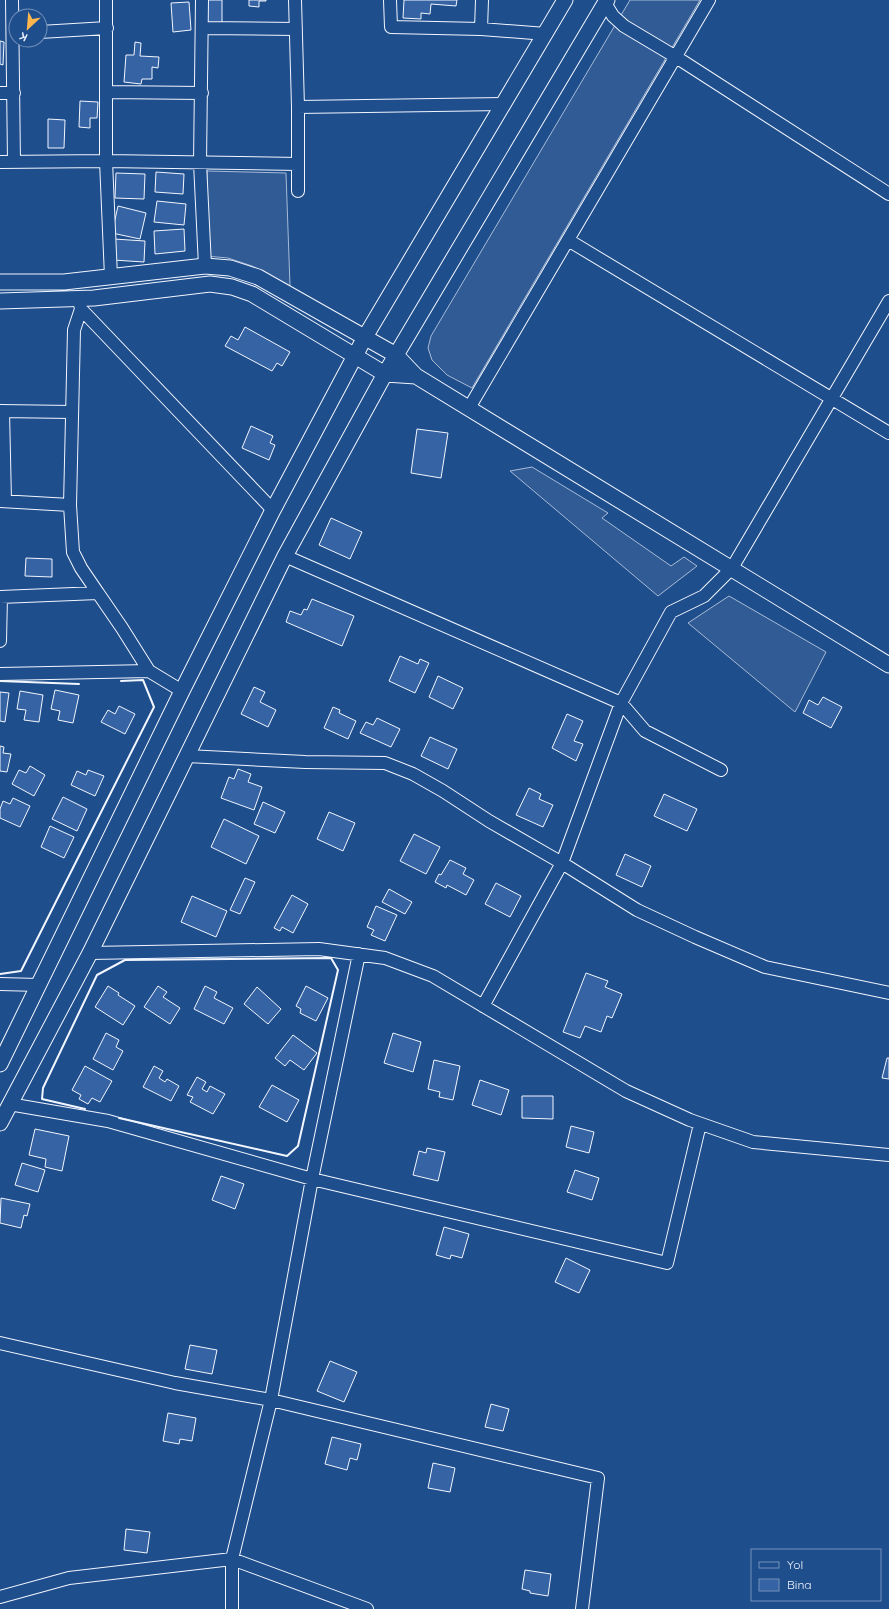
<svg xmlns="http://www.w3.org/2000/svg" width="889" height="1609" font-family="Quicksand,sans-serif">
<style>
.built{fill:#305b95;stroke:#a8bbd7}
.building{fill:#3563a3;stroke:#f2f6ff}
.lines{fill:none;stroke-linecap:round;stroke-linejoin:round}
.minor-casing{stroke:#f2f6ff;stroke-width:14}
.tertiary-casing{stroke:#f2f6ff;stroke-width:17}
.minor{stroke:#1f4e8c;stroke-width:12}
.tertiary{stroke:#1f4e8c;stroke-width:15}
.wall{stroke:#f2f6ff;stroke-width:2}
</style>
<rect width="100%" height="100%" fill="#1f4e8c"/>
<!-- built -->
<path class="built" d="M 630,0 L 700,0 L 472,388 L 447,375 L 432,360 L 428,348 L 431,336 Z
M 207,171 L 286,173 L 290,286 L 252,266 L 228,258 L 206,256 Z
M 532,467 L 608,513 L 602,518 L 671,566 L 684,557 L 697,566 L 658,596 L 510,471 Z
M 729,596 L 826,652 L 795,712 L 688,623 Z"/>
<!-- building -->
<path class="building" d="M 206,0 L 222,0 L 222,25 L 206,25 Z
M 249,0 L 266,0 L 266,1 L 259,1 L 259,7 L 249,6 Z
M 404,0 L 457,0 L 456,6 L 431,4 L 430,14 L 421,13 L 421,19 L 403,18 Z
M 189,2 L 191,30 L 173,32 L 171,3 Z
M 0,41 L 4,42 L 3,65 L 0,64 Z
M 135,42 L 141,43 L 140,56 L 159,57 L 158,68 L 152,67 L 152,79 L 142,79 L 141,84 L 124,82 L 126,55 L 134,55 Z
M 80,101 L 98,102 L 97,118 L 90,118 L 90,128 L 79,127 Z
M 48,119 L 65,120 L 64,148 L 48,148 Z
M 156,172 L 184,174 L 183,194 L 155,192 Z
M 116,173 L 145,174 L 144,199 L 115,198 Z
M 157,201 L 186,204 L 184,225 L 154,222 Z
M 118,206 L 146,213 L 140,239 L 112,233 Z
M 184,229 L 185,251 L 155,254 L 154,231 Z
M 114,239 L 145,241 L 144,262 L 113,260 Z
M 245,327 L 290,352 L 282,366 L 277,363 L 272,371 L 225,346 L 231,336 L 238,340 Z
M 251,426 L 273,436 L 270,443 L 275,445 L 269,460 L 242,448 Z
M 417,429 L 448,433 L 441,478 L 411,473 Z
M 331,518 L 362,532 L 350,559 L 319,545 Z
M 26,558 L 52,559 L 52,577 L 25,576 Z
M 312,599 L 354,616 L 342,646 L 286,622 L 290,611 L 301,615 L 304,609 L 307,610 Z
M 400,656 L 418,664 L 420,659 L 429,663 L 415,693 L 389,681 Z
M 438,676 L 463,688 L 453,709 L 429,697 Z
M 254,687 L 265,692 L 260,702 L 276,710 L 268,727 L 241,714 Z
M 55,690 L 79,695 L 73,723 L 58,720 L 60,711 L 51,709 Z
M 20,691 L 43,695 L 39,722 L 24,720 L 26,710 L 17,709 Z
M 0,692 L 9,693 L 5,722 L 0,721 Z
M 823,697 L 842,707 L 831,728 L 803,713 L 809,700 L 818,705 Z
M 119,706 L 135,714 L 125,734 L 101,722 L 108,710 L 115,714 Z
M 333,707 L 340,710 L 339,713 L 356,721 L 348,739 L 324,728 Z
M 567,714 L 583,721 L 574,741 L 583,744 L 576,761 L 552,748 Z
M 377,718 L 400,729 L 391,747 L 360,733 L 366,722 L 373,725 Z
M 430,737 L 457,749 L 448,769 L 421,756 Z
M 0,746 L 4,747 L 3,753 L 11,754 L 7,772 L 0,771 Z
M 30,766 L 45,775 L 34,796 L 12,784 L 19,770 L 26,773 Z
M 238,769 L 251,774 L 248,782 L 262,787 L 254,810 L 221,798 L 229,777 L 234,779 Z
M 88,770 L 104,776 L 95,796 L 71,785 L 77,771 L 86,775 Z
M 529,788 L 541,794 L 539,799 L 553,805 L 543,827 L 516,815 Z
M 664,794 L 697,809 L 687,831 L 654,816 Z
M 63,797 L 87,809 L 77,831 L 52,819 Z
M 13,798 L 30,806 L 20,827 L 0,818 L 0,809 L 3,801 L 10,804 Z
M 263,802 L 285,812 L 275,833 L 254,824 Z
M 329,812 L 355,823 L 343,851 L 317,839 Z
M 224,819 L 259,836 L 246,864 L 211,847 Z
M 50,826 L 74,837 L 64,858 L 41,847 Z
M 414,834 L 440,847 L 426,874 L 400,861 Z
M 625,854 L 651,866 L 642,887 L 616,875 Z
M 450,860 L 466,868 L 463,874 L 474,880 L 466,895 L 447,885 L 446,888 L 435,882 L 439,874 L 441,875 Z
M 245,878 L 255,882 L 240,914 L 230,910 Z
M 496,883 L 521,896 L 510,917 L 485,904 Z
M 389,889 L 412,902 L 405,914 L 382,902 Z
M 292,895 L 308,904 L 293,933 L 282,927 L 280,931 L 274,928 Z
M 192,896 L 227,911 L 216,937 L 181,922 Z
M 376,906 L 397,915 L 385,941 L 371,935 L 374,930 L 367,927 Z
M 586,973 L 608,981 L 605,987 L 622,994 L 612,1018 L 607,1016 L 601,1032 L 585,1026 L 580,1038 L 563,1032 Z
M 108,986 L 119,993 L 118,995 L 135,1006 L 123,1025 L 95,1007 Z
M 158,986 L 167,992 L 163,997 L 180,1008 L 170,1024 L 144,1007 Z
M 205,986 L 217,992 L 214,998 L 233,1008 L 224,1024 L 194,1009 Z
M 306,986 L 328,998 L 316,1021 L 300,1013 L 301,1009 L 296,1006 Z
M 257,987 L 281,1009 L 268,1024 L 244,1004 Z
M 106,1033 L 119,1040 L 116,1047 L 123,1051 L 113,1070 L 93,1059 Z
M 393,1033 L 421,1042 L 413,1072 L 384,1063 Z
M 293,1035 L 317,1053 L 304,1070 L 290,1060 L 285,1066 L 275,1058 Z
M 887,1058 L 889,1058 L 889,1079 L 882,1078 Z
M 434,1060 L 460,1066 L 453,1100 L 439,1097 L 440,1092 L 428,1089 Z
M 85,1066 L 112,1081 L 100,1102 L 92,1098 L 88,1104 L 79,1099 L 81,1095 L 72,1090 Z
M 154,1066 L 163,1071 L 159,1078 L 165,1082 L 167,1079 L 179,1086 L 171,1101 L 143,1087 Z
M 197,1077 L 206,1082 L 202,1089 L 207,1092 L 210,1086 L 225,1094 L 213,1114 L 190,1102 L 193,1097 L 187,1095 Z
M 480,1080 L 509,1090 L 501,1115 L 472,1105 Z
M 272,1085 L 299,1100 L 287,1122 L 259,1107 Z
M 522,1096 L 553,1096 L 553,1119 L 522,1118 Z
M 571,1126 L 594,1132 L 589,1153 L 566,1147 Z
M 35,1129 L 69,1136 L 62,1171 L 45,1167 L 46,1159 L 29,1155 Z
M 427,1148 L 445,1152 L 438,1181 L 413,1175 L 419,1151 L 426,1153 Z
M 22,1163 L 45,1170 L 38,1192 L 15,1185 Z
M 575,1170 L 599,1178 L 592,1200 L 567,1192 Z
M 221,1176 L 244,1184 L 235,1209 L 212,1200 Z
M 1,1198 L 30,1204 L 27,1216 L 24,1215 L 21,1228 L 0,1223 Z
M 444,1227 L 469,1234 L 462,1258 L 451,1255 L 450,1259 L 436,1255 Z
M 566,1258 L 590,1270 L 579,1293 L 555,1282 Z
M 190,1345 L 217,1350 L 212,1374 L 185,1369 Z
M 330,1361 L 357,1372 L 344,1402 L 317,1391 Z
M 491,1404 L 509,1409 L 503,1431 L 485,1427 Z
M 168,1413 L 196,1418 L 192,1441 L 180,1439 L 179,1444 L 163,1441 Z
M 332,1437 L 361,1444 L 357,1460 L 350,1458 L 347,1470 L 325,1464 Z
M 433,1463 L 455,1468 L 450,1492 L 428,1488 Z
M 126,1529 L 150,1532 L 147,1553 L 124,1550 Z
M 525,1570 L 551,1574 L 548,1596 L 530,1593 L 530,1591 L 522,1589 Z"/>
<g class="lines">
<!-- minor casing -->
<g class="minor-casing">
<path id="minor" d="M 12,0 L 14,162
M 106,0 L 106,161 L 111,277
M 202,0 L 200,163 L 205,266
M 295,0 L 298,107 L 298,191
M 390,0 L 391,27 L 481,29 L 546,34
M 605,3 L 613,16 L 624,26 L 676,57 L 889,194
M 203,28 L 296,29
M 481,29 L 482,0
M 40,32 L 107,28
M 106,92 L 202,93
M 0,93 L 14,93
M 298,107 L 503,104
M 0,162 L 106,161 L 298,164
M 568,240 L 889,433
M 81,309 L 273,510
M 469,408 L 709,0
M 0,411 L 72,412
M 3,411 L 5,501
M 0,501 L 70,505
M 285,556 L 621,703 L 645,731 L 721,770
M 98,593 L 122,628 L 149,671 L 182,691
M 0,597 L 98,593 L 81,568 L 73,552 L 70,505 L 74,330 L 81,309 L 79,299
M 0,641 L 1,597
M 0,674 L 149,671
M 187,756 L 305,762 L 385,763 L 413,774 L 443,791 L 489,821 L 562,863 L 637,910 L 695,937 L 765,967 L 889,993
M 90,953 L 319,949 L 385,958 L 433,976 L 626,1091 L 690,1120 L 753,1142 L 889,1155
M 0,984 L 39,985
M 483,1006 L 562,863 L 621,703 L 671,612 L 704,596 L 732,568 L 889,301
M 9,1104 L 108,1121 L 312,1179 L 667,1263 L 700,1124
M 0,1343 L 175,1383 L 271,1400 L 598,1478 L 582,1609
M 0,1597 L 69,1578 L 232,1559 L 367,1609
M 232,1609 L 232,1559 L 271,1400 L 312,1179 L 359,954"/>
</g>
<!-- tertiary casing -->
<g class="tertiary-casing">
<path id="tertiary" d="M 0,282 L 64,282 L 205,266 L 230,268 L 258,277 L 396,355 L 416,376 L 889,665
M 0,301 L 94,298 L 210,284 L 232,287 L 252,294 L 385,374 L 416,376
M 0,1064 L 182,691 L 273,510 L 365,337 L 565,0
M 0,1123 L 90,953 L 285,556 L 386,372 L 607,0"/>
</g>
<!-- minor -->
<use href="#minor" class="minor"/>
<!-- tertiary -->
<use href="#tertiary" class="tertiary"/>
<!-- wall -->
<path class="wall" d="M 0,681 L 79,684
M 0,974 L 21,971 L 154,707 L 143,680 L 121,681
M 85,1109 L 42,1099 L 43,1088 L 97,975 L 125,960 L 331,958 L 338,970 L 298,1146 L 287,1156 L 119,1118"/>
</g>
<!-- legend -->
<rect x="751" y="1549" width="130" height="52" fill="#1f4e8c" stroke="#7391ba"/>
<rect x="759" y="1562" width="20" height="6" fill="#1f4e8c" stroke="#7391ba"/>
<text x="787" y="1569" font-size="12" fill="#f2f6ff">Yol</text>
<rect x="759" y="1579" width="20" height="12" fill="#3563a3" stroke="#7391ba"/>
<text x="787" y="1589" font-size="12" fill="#f2f6ff">Bina</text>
<!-- north arrow -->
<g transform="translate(28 28) rotate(206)"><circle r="19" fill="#1f4e8c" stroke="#7391ba"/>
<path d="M0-3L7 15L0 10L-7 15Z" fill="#ffb74d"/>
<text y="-6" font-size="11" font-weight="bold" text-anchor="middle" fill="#f2f6ff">K</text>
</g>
</svg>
